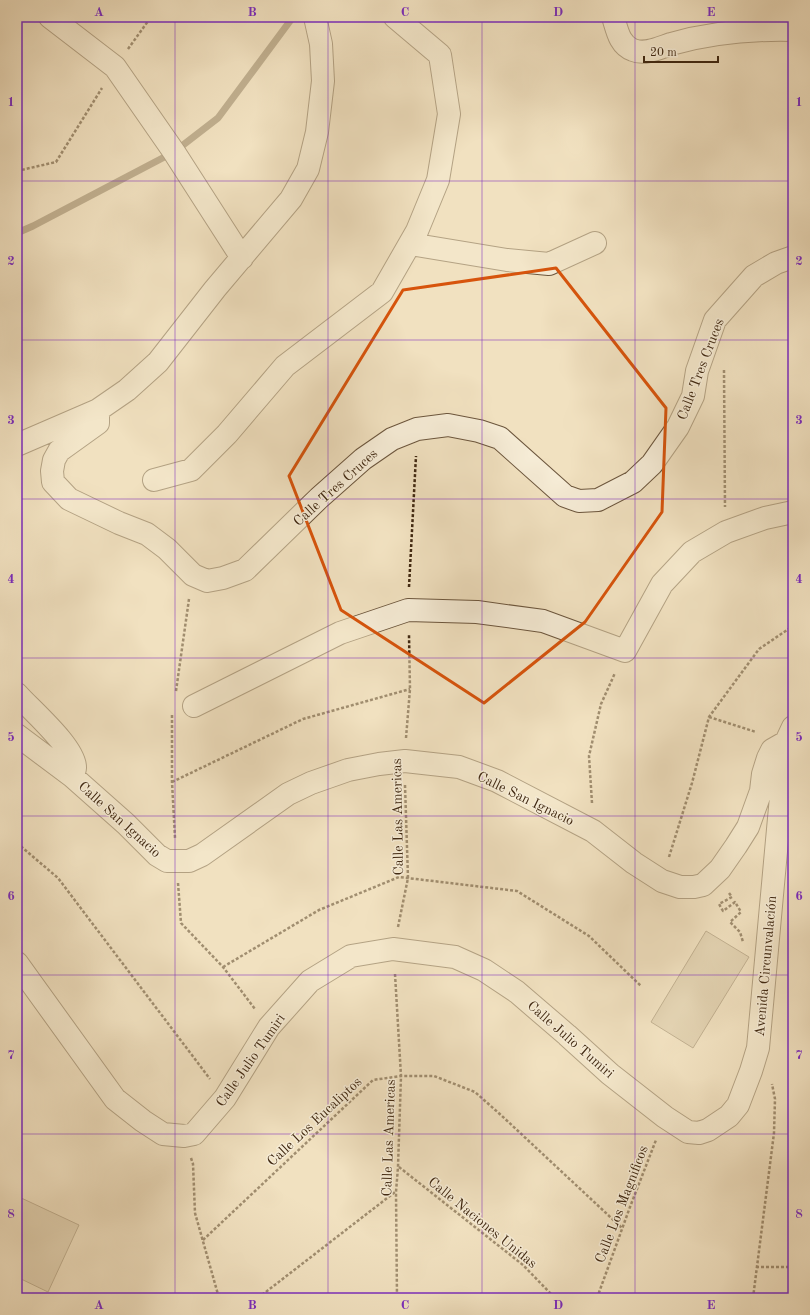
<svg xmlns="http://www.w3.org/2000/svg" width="810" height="1315" font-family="'Old Standard TT',serif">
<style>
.green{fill:#d3c2a2;stroke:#8a755a}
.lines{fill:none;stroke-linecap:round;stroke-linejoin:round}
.stream{stroke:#867156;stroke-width:7}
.minor-casing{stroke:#6c563d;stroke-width:24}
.path{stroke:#402811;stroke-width:2.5;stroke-dasharray:3 2;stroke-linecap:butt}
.minor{stroke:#f6ecd6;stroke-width:22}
.marked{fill:none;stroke:#d7540c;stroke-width:3;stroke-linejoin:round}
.grid{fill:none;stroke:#7b2cbf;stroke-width:1;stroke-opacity:0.55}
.labels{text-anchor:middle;stroke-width:3;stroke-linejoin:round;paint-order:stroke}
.street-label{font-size:14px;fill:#402811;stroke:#f6ecd6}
.neatline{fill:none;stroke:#7b2cbf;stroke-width:1.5}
.grid-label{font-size:13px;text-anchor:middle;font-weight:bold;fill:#7b2cbf}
</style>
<rect width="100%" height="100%" fill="#f1e1c0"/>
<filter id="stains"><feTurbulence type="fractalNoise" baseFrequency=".005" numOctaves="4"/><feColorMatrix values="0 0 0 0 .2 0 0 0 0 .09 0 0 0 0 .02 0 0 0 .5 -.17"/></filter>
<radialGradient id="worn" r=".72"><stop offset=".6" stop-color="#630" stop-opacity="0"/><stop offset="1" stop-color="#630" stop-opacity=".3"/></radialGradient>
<!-- green -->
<path class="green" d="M 706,931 L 749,957 L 693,1048 L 651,1022 Z
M 17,1196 L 79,1225 L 48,1292 L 17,1277 Z"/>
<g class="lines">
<!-- stream -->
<path class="stream" d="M 17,233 L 33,226 L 174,152 L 218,118 L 293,17"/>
<!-- minor casing -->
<g class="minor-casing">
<path id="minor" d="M 50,17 L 115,67 L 174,152 L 242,258
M 613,17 C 617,29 619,45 633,50 C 645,55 659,48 671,44 C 710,33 753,29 793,30
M 410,244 L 507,260 L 549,264 L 595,243
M 98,410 L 98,423 L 59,451 L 54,460 L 52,471 L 53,482 L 69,499 L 119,523 L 147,534 L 167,549 L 193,575 L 207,581 L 223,578 L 245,570 L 319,498 L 363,459 L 392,439 L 417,429 L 448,425 L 479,431 L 500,438 L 565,496 L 579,501 L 598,500 L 633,482 L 652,464 L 678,427 L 693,396 L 697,371 L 715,320 L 754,276 L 776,263 L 793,257
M 17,445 L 98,410 L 127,390 L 158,362 L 215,289 L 291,199 L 308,169 L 317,132 L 323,81 L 321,44 L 315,17
M 154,480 L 191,470 L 227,434 L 285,366 L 382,292 L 417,231 L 438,180 L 449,114 L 440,55 L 395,17
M 17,694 C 30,709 76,748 75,768 C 75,770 73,774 73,777
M 194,706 L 340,633 L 408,610 L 477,612 L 543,621 L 625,651 L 662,584 L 692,552 L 726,532 L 765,518 L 793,512
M 17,735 L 73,777 L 126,824 L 157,855 L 167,861 L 189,861 L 202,855 L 288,794 L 311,783 L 348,770 L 379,764 L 405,761 L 459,767 L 497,781 L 593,831 L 634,863 L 662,881 L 680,887 L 694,887 L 703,885 L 720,869 L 736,846 L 748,827 L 761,791 L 763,774 L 768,758 L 772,750 L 786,742
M 17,963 L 115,1099 L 143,1121 L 163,1134 L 184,1136 L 194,1134 L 225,1098 L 269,1027 L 310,981 L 351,956 L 393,949 L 455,957 L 484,970 L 517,992 L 567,1035 L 610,1074 L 665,1117 L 688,1132 L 699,1133 L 708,1130 L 729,1116 L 738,1105 L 751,1071 L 758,1048 L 786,742 L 793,727"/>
</g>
<!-- path -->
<path class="path" d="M 128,49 L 151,17
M 17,171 L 56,162 L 102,88
M 724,370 L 725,507
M 409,587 L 416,456
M 176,691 L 189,599
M 172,715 L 172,782 L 175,838
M 709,717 L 756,732
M 406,738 L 410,689 L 409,635
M 172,782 L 303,719 L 410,689
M 592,803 L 589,756 L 601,704 L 615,673
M 17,843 L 58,878 L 210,1079
M 669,857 L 692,783 L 709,717 L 759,649 L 793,626
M 178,883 L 181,923 L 223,967 L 255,1009
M 729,893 L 732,897 L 719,904 L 723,911 L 735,902 L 741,912 L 730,922 L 740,932 L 743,942
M 398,927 L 408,878 L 405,785
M 223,967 L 319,910 L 399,877 L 517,891 L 589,936 L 641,986
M 395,974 L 401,1076 L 398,1167 L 396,1192 L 397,1298
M 191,1158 L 193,1164 L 195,1213 L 219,1298
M 399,1167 L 523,1265 L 552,1295
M 203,1240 L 373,1080 L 401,1076 L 434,1076 L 475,1092 L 502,1116 L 622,1228
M 756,1267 L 793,1267
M 258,1298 L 395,1192
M 597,1298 L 630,1207 L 656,1140
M 753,1298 L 774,1133 L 775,1099 L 772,1084"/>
<!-- minor -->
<use href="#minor" class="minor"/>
</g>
<!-- marked area -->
<path d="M0 0H810V1315H0ZM 556,268 L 666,408 L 662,512 L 585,622 L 484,703 L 341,610 L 289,476 L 403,290 Z" fill="#f1e1c0" fill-opacity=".55" fill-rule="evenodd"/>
<path class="marked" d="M 556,268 L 666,408 L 662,512 L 585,622 L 484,703 L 341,610 L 289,476 L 403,290 Z"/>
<!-- grid -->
<path class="grid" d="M 175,17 L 175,1298M 328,17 L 328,1298M 482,17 L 482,1298M 635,17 L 635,1298M 17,181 L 793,181M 17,340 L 793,340M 17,499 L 793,499M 17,658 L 793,658M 17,816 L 793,816M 17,975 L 793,975M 17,1134 L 793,1134"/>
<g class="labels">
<!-- street labels -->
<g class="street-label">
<text transform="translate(700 369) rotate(-69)" y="5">Calle Tres Cruces</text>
<text transform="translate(335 487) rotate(-42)" y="5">Calle Tres Cruces</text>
<text transform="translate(526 798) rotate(26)" y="5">Calle San Ignacio</text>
<text transform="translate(397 817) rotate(-91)" y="5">Calle Las Americas</text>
<text transform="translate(120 819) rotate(42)" y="5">Calle San Ignacio</text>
<text transform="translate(765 966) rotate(-85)" y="5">Avenida Circunvalación</text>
<text transform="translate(571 1039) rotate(41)" y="5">Calle Julio Tumiri</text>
<text transform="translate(250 1060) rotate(-55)" y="5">Calle Julio Tumiri</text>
<text transform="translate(314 1121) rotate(-43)" y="5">Calle Los Eucaliptos</text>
<text transform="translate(388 1138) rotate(-88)" y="5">Calle Las Americas</text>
<text transform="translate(621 1204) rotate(-69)" y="5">Calle Los Magnificos</text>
<text transform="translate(483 1222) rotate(39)" y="5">Calle Naciones Unidas</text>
</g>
</g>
<!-- margin -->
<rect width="810" height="1315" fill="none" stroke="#f1e1c0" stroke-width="44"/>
<!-- scale -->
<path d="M644 56v6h74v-6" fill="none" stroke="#402811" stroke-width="2"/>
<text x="650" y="56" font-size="12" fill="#402811" stroke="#f6ecd6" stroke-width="3" paint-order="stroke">20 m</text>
<rect x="22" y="22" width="766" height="1271" class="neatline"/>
<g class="grid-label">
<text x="99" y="16">A</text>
<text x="252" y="16">B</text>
<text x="405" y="16">C</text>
<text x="558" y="16">D</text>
<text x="711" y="16">E</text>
<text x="11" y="106">1</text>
<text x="799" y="106">1</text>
<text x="11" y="265">2</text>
<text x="799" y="265">2</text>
<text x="11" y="424">3</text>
<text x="799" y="424">3</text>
<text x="11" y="583">4</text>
<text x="799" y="583">4</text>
<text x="11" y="741">5</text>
<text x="799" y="741">5</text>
<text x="11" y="900">6</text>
<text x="799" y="900">6</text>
<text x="11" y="1059">7</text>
<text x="799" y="1059">7</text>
<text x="11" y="1218">8</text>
<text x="799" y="1218">8</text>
<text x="99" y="1309">A</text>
<text x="252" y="1309">B</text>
<text x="405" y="1309">C</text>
<text x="558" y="1309">D</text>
<text x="711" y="1309">E</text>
</g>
<rect width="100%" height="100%" filter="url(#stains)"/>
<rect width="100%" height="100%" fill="url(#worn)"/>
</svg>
